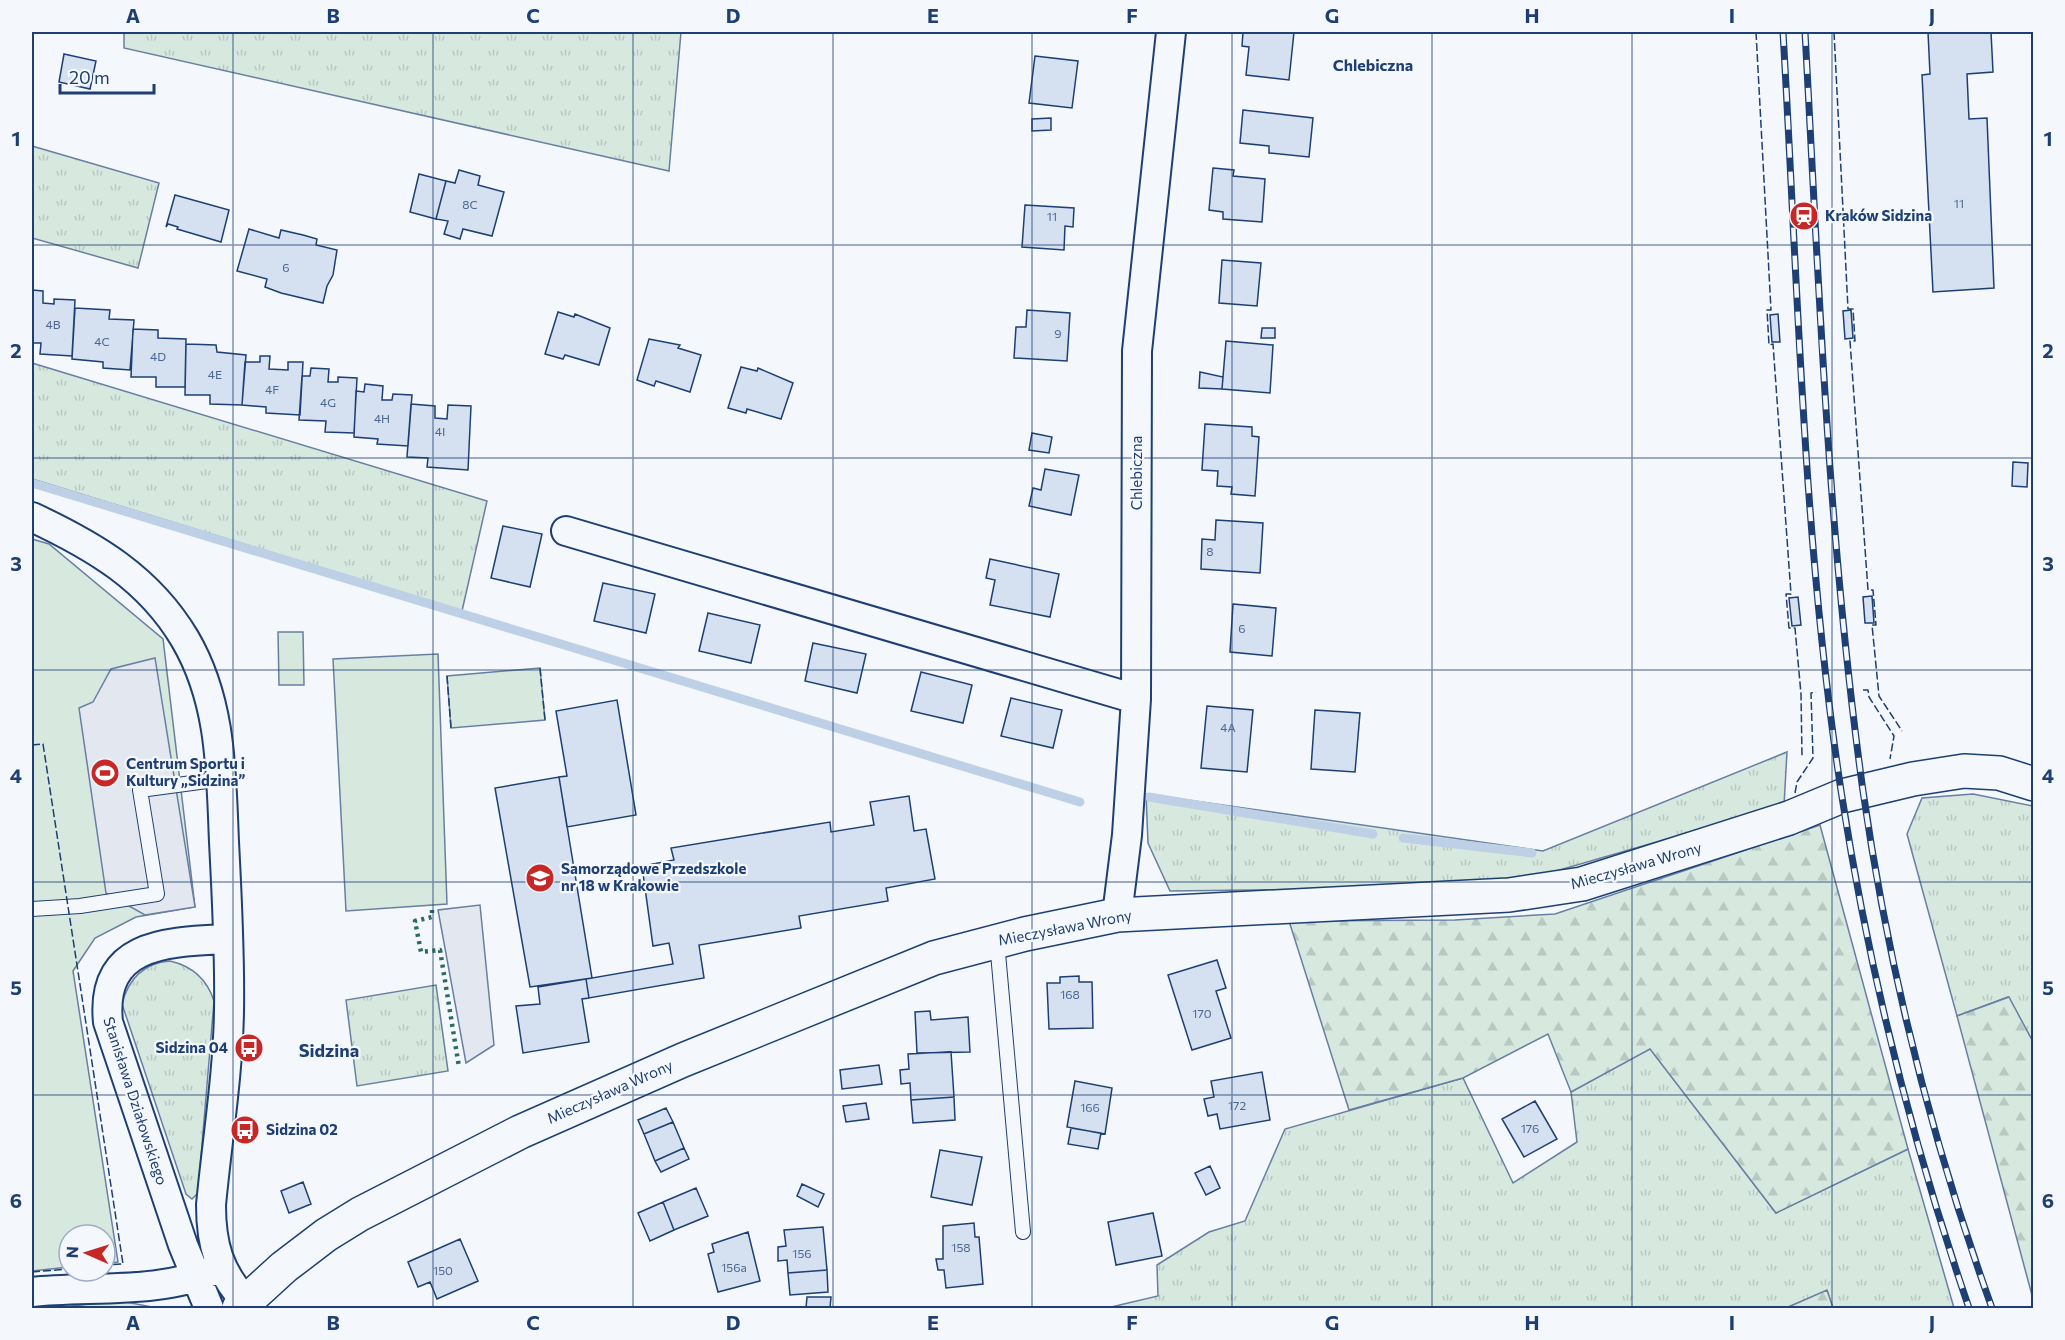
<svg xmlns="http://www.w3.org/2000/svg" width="2065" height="1340" font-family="Commissioner,sans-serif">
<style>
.grass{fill:url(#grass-tufts);stroke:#687fa3;stroke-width:1.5}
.forest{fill:url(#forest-firs);stroke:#687fa3;stroke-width:1.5}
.pitch{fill:#d7e8df;stroke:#687fa3;stroke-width:1.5}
.parking{fill:#e3e8f0;stroke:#687fa3;stroke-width:1.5}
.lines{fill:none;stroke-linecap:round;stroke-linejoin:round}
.stream{stroke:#bed0e5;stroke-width:9}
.building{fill:#d5e0f0;stroke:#1d3f73;stroke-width:1.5}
.lane-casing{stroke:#1d3f73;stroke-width:16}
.street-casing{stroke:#1d3f73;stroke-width:32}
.secondary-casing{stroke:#1d3f73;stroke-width:36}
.lane{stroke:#f4f7fb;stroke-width:14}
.street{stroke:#f4f7fb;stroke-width:28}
.secondary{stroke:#f4f7fb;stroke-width:33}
.rail-casing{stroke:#1d3f73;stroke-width:7}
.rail{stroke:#f4f7fb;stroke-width:4.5;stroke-dasharray:14;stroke-linecap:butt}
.hedge{stroke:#2c6c60;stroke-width:4.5;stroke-dasharray:3 4.5;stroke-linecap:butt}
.fence{stroke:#1d3f73;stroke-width:1.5;stroke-dasharray:8 3;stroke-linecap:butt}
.grid{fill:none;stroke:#1d3f73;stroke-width:1.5;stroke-opacity:0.55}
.labels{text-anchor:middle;stroke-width:4.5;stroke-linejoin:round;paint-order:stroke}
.number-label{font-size:12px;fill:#4b6792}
.poi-label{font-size:15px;font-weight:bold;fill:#1d3f73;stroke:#f4f7fb;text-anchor:start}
.street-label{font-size:15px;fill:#1d3f73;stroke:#f4f7fb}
.neighbourhood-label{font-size:16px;font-weight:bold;fill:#1d3f73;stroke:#f4f7fb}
.quarter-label{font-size:18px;font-weight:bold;fill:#1d3f73;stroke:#f4f7fb}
.neatline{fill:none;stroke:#1d3f73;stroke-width:2}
.grid-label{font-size:20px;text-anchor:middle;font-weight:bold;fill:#1d3f73}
</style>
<defs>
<pattern id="grass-tufts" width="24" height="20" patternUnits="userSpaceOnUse" patternTransform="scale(1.5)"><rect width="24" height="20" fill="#d7e8df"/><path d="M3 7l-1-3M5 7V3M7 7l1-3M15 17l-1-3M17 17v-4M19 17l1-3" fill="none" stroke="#b8c8c3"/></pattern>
<pattern id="forest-firs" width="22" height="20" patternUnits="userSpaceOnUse" patternTransform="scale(1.5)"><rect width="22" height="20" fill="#d7e8df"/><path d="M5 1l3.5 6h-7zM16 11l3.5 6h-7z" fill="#b8c8c3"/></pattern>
</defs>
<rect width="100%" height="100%" fill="#f4f7fb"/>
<!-- grass -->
<path class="grass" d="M 124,32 L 681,32 L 669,171 L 124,48 Z
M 32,146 L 159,183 L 138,268 L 32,238 Z
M 32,363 L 487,501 L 462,611 L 32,479 Z
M 1787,752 L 1784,805 L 1525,880 L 1417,888 L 1170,891 L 1148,843 L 1146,794 L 1543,851 Z
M 1973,794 L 2033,806 L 2033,1042 L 2008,997 L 1957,1016 L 1907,834 L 1922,798 Z
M 170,961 C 192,966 207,979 214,1001 L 198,1193 L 192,1199 L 186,1194 L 122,1004 C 128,979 144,963 170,961 Z
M 436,985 L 448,1071 L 357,1086 L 346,1000 Z
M 1650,1048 L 1776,1213 L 1908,1149 L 1954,1308 L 1833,1308 L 1827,1291 L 1786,1308 L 1107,1308 L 1158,1296 L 1157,1265 L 1209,1232 L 1245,1221 L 1285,1129 L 1463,1078 L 1513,1183 L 1577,1142 L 1571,1092 Z
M 121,1301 L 157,1308 L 51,1308 Z"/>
<!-- forest -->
<path class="forest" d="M 1820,825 L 1908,1149 L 1776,1213 L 1650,1049 L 1571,1092 L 1548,1034 L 1463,1078 L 1349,1110 L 1289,921 L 1455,920 L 1555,914 Z
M 2009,997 L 2033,1042 L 2033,1299 L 1957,1016 Z
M 1827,1290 L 1833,1308 L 1786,1308 Z"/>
<!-- pitch -->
<path class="pitch" d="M 32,539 L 49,544 L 163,639 L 195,907 L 136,917 L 95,938 L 73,971 L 118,1262 L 105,1264 L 105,1235 L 69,1235 L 69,1267 L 32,1271 Z
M 278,632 L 303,632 L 304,685 L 279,685 Z
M 438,654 L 447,904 L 346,911 L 333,659 Z
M 540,668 L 545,720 L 451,728 L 447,676 Z"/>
<!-- parking -->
<path class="parking" d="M 155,658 L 195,907 L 145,915 L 106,893 L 79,708 L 93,702 L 111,669 Z
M 480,905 L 494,1045 L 466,1063 L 438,910 Z"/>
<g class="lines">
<!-- stream -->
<path class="stream" d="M 32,483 L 1080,802
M 1149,797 L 1373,834
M 1403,838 L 1532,853"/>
</g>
<!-- building -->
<path class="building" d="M 1243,32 L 1294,32 L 1289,80 L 1246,75 L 1249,47 L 1242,46 Z
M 1928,32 L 1991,32 L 1993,72 L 1967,74 L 1969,119 L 1987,118 L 1994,288 L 1933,292 L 1922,75 L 1930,74 Z
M 64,54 L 96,61 L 90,89 L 59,82 Z
M 1035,56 L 1078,61 L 1072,108 L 1029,103 Z
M 1243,110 L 1313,118 L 1309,157 L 1269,153 L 1269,146 L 1240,143 Z
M 1051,118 L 1051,130 L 1032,131 L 1032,119 Z
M 1213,168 L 1234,170 L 1233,176 L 1265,179 L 1262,222 L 1223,219 L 1223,212 L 1209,210 Z
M 459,170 L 480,176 L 478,185 L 504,192 L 492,236 L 463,229 L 460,239 L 444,234 L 448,221 L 436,219 L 446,181 L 455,183 Z
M 419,174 L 446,181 L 436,219 L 410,212 Z
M 175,195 L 229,210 L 221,242 L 177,229 L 178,227 L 168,224 L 166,227 Z
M 1025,205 L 1074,208 L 1073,227 L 1065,226 L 1064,250 L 1022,247 Z
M 249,229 L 279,238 L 281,230 L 303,235 L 317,239 L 316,245 L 337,250 L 333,275 L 327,286 L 323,303 L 281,293 L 265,287 L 267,279 L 237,271 Z
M 1222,260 L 1261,263 L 1257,306 L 1219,303 Z
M 32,290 L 43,291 L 43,303 L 54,304 L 54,299 L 75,300 L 72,356 L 40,354 L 41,343 L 32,343 Z
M 75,308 L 110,310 L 109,319 L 134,320 L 130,370 L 103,368 L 103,362 L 72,359 Z
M 1027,310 L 1070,313 L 1067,361 L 1014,358 L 1016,327 L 1026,327 Z
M 1851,310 L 1853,338 L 1845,339 L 1843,311 Z
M 558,312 L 574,317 L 575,314 L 610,328 L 599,365 L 565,355 L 563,359 L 545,354 Z
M 1778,314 L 1780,342 L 1772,342 L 1770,315 Z
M 1262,328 L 1275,328 L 1275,338 L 1261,338 Z
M 133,329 L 158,330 L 158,338 L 186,339 L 185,387 L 156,387 L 156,377 L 131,377 Z
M 649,339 L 680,345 L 678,348 L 701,355 L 690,392 L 656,381 L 654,386 L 637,380 Z
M 1226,341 L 1273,345 L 1270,393 L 1222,389 Z
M 186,344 L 216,345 L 217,352 L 246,355 L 242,405 L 210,404 L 210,395 L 185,395 Z
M 260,356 L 270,356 L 269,369 L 288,370 L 288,362 L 303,362 L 300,415 L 266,413 L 266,407 L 242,405 L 245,362 L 260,362 Z
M 741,367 L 757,371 L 758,368 L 793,383 L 781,419 L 747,409 L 746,413 L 728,408 Z
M 311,368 L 329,369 L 328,382 L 338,382 L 338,377 L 357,378 L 354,433 L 325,432 L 326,421 L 299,420 L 302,376 L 310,376 Z
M 1200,372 L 1223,377 L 1222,389 L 1199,388 Z
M 365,384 L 383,386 L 382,400 L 392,400 L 393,394 L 412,395 L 408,446 L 377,444 L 378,439 L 354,437 L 356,391 L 364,392 Z
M 411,404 L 435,406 L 435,418 L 447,419 L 448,405 L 471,406 L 468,470 L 427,467 L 428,458 L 407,457 Z
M 1205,424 L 1252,427 L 1252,436 L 1259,437 L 1255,496 L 1231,494 L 1232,487 L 1217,486 L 1218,471 L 1202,470 Z
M 1032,433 L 1052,437 L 1049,453 L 1029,450 Z
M 2013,462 L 2028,463 L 2027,487 L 2012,486 Z
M 1045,469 L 1079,475 L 1071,515 L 1029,506 L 1033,488 L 1041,490 Z
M 1216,520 L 1263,523 L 1260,573 L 1201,569 L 1202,539 L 1215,540 Z
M 503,526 L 542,534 L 530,587 L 491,578 Z
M 990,559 L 1059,574 L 1050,617 L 990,605 L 995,580 L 986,578 Z
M 603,583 L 655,594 L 646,633 L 594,621 Z
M 1872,596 L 1874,623 L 1865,623 L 1863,597 Z
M 1798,597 L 1801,625 L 1792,626 L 1789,598 Z
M 1233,604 L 1276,608 L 1272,656 L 1230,652 Z
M 708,613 L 760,625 L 751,663 L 699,651 Z
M 813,643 L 866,654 L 857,693 L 805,681 Z
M 921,672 L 972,685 L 963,723 L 911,711 Z
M 1011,698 L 1062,710 L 1053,748 L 1001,736 Z
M 617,700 L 636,815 L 567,827 L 559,777 L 567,776 L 556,711 Z
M 1207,706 L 1253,710 L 1247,772 L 1201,768 Z
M 1315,710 L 1360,713 L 1355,772 L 1311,769 Z
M 559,777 L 592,978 L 530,987 L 495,788 Z
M 909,796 L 914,831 L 926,829 L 935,879 L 886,888 L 888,901 L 799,916 L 801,928 L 699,945 L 704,978 L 589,998 L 586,979 L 673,964 L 669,943 L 653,946 L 642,866 L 674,860 L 671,848 L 830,822 L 831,832 L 874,825 L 870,802 Z
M 1217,960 L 1226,988 L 1216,991 L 1231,1038 L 1192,1050 L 1168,975 Z
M 1079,976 L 1079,982 L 1092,982 L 1093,1028 L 1049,1029 L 1047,983 L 1060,983 L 1060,977 Z
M 586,979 L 589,998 L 582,999 L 589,1042 L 523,1053 L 516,1006 L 540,1004 L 538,987 Z
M 930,1011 L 931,1020 L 968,1017 L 970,1052 L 917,1053 L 915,1012 Z
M 951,1052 L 954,1097 L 911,1100 L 910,1083 L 901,1084 L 900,1070 L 909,1069 L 908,1054 Z
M 879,1065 L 882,1084 L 842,1089 L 840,1070 Z
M 1262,1072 L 1270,1120 L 1220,1129 L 1217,1114 L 1208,1116 L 1204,1099 L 1214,1097 L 1211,1081 Z
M 1075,1081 L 1112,1088 L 1105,1134 L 1067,1127 Z
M 954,1097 L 955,1120 L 913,1123 L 911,1100 Z
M 1535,1101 L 1557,1139 L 1524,1157 L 1502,1119 Z
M 866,1103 L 869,1119 L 846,1122 L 843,1106 Z
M 666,1108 L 673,1122 L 644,1134 L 638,1120 Z
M 673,1122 L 684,1148 L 655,1161 L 644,1134 Z
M 1071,1128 L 1101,1133 L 1098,1149 L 1068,1144 Z
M 684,1148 L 689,1159 L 661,1172 L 655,1161 Z
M 940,1150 L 982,1157 L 972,1205 L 931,1197 Z
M 1210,1166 L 1220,1188 L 1206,1195 L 1195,1173 Z
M 303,1182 L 311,1204 L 289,1213 L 281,1191 Z
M 802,1184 L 824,1194 L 818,1207 L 797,1196 Z
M 696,1188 L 708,1216 L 674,1230 L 663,1202 Z
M 663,1202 L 674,1230 L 650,1241 L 638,1213 Z
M 1153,1213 L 1162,1256 L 1116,1265 L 1108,1222 Z
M 974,1223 L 975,1237 L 979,1237 L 983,1284 L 946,1288 L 944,1270 L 938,1270 L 936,1259 L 943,1259 L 943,1226 Z
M 823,1227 L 827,1270 L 788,1273 L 787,1260 L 778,1261 L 778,1247 L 786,1246 L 784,1230 Z
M 748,1232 L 760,1281 L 718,1292 L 708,1254 L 714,1252 L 712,1244 Z
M 460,1239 L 478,1281 L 437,1299 L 430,1282 L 418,1287 L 408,1262 Z
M 827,1270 L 828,1292 L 790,1295 L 788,1273 Z
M 807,1297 L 831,1297 L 830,1308 L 806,1308 Z"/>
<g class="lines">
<!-- lane casing -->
<g class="lane-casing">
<path id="lane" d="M 32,909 L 80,906 L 157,894 L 140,790 L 222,779
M 997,942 L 1023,1232"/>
</g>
<!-- street casing -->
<g class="street-casing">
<path id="street" d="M 32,517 C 94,546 149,578 185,639 C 222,702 221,772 224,842 C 227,898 230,955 229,1011 C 228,1075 217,1141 211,1205 C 211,1245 219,1272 246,1302
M 566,531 L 1136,699
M 1117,915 L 1127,835 L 1136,699 L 1137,351 L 1171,32
M 32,1292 C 88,1286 163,1294 214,1270
M 209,1308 L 183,1245 L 108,1022 C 100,942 168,942 228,939"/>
</g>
<!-- secondary casing -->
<g class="secondary-casing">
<path id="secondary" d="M 239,1308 L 284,1267 L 326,1235 L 360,1214 L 520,1132 L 683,1060 L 934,958 L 1025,934 L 1117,915 L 1509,895 L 1582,884 L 1789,818 L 1842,796 L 1913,779 L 1964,771 L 1999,773 L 2034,784"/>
</g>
<!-- lane -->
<use href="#lane" class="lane"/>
<!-- street -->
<use href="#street" class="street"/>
<!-- secondary -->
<use href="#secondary" class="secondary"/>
<!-- rail casing -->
<g class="rail-casing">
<path id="rail" d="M 1783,32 C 1798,286 1803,545 1842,797 C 1869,971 1912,1142 1969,1308
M 1805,32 C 1819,285 1828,539 1863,791 C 1888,966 1932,1142 1992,1308"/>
</g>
<!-- rail -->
<use href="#rail" class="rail"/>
<!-- hedge -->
<path class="hedge" d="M 432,910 L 432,917 L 415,921 L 421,952 L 440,950 L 459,1067"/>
<!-- fence -->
<path class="fence" d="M 1756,32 L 1771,310 L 1767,310 L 1769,345 L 1773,344 L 1791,594 L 1786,594 L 1789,628 L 1795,628 L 1801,694 L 1802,756
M 1834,32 L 1848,309 L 1853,309 L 1855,341 L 1850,341 L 1868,590 L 1873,590 L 1876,625 L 1872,625 L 1879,696 L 1902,731
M 540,668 L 545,720
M 447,676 L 451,728
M 1863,690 L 1868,690 L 1869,697 L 1894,736 L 1890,759
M 32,745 L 43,744 L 123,1264 L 105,1265
M 1795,793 L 1797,782 L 1813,758 L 1811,693 L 1816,692
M 32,1272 L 69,1269"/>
</g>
<!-- grid -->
<path class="grid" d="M 233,32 L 233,1308M 433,32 L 433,1308M 633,32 L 633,1308M 833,32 L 833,1308M 1032,32 L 1032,1308M 1232,32 L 1232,1308M 1432,32 L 1432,1308M 1632,32 L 1632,1308M 1832,32 L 1832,1308M 32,245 L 2034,245M 32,458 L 2034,458M 32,670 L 2034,670M 32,882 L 2034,882M 32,1095 L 2034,1095"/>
<!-- icons -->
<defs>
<g id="station-disc" transform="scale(1.5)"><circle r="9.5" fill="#c62828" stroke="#f4f7fb"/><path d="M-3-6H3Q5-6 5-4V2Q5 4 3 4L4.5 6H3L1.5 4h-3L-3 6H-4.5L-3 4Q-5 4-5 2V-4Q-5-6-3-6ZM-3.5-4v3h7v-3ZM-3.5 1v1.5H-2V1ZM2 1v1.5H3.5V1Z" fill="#fff"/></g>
<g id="stadium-disc" transform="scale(1.5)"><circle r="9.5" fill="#c62828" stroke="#f4f7fb"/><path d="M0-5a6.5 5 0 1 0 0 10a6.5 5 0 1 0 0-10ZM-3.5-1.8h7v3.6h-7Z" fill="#fff"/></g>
<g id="school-disc" transform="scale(1.5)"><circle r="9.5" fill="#c62828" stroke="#f4f7fb"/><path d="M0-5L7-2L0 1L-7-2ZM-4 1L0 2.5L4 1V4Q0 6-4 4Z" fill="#fff"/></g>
<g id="bus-disc" transform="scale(1.5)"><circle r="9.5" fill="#c62828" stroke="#f4f7fb"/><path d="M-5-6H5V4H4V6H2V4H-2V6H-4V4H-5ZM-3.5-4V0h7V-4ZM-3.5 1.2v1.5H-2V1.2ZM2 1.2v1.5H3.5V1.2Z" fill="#fff"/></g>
</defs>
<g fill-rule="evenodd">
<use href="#station-disc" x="1804" y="216"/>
<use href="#stadium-disc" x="105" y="773"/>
<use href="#school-disc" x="540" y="878"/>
<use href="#bus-disc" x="249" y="1048"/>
<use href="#bus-disc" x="245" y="1130"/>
</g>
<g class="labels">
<!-- number labels -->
<g class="number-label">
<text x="1959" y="208">11</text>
<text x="470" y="209">8C</text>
<text x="1052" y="221">11</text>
<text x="286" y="272">6</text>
<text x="53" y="329">4B</text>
<text x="1058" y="338">9</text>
<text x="102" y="346">4C</text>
<text x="158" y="361">4D</text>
<text x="215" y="379">4E</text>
<text x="272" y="394">4F</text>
<text x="328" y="407">4G</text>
<text x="382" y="423">4H</text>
<text x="440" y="436">4I</text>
<text x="1210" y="556">8</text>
<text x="1242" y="633">6</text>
<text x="1228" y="732">4A</text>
<text x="1070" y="999">168</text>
<text x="1202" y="1018">170</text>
<text x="1237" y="1110">172</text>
<text x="1090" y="1112">166</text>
<text x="1530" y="1133">176</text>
<text x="961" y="1252">158</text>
<text x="802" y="1258">156</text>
<text x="734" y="1272">156a</text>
<text x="443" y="1275">150</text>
</g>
<!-- poi labels -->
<g class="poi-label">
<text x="1825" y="221">Kraków Sidzina</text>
<text x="126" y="769">Centrum Sportu i<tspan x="126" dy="17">Kultury „Sidzina”</tspan></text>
<text x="561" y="874">Samorządowe Przedszkole<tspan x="561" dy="17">nr 18 w Krakowie</tspan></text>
<text x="228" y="1053" text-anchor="end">Sidzina 04</text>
<text x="266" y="1135">Sidzina 02</text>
</g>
<!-- street labels -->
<g class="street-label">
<text transform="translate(1137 473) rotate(-90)" y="5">Chlebiczna</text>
<text transform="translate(1636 866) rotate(-16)" y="5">Mieczysława Wrony</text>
<text transform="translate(1065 928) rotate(-11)" y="5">Mieczysława Wrony</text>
<text transform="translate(610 1092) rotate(-24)" y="5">Mieczysława Wrony</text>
<text transform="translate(135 1101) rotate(72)" y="5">Stanisława Działowskiego</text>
</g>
<!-- neighbourhood labels -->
<g class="neighbourhood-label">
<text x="1373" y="71">Chlebiczna</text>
</g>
<!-- quarter labels -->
<g class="quarter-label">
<text x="329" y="1057">Sidzina</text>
</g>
</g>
<!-- border -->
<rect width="2065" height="1340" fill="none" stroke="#f4f7fb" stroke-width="66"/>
<!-- north arrow -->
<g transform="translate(87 1253) rotate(273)"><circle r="28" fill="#f4f7fb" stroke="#9eadc5" stroke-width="1.5"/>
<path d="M0-4.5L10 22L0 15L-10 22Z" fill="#c62828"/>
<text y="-9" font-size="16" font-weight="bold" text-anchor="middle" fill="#1d3f73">N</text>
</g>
<!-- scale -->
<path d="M60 84v9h94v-9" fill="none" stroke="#1d3f73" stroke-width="3"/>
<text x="69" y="84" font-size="18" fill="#1d3f73" stroke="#f4f7fb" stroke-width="4.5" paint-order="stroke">20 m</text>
<rect x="33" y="33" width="1999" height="1274" class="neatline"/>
<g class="grid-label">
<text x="133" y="23">A</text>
<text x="333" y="23">B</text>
<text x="533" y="23">C</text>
<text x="733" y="23">D</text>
<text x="933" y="23">E</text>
<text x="1132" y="23">F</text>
<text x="1332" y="23">G</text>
<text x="1532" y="23">H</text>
<text x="1732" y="23">I</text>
<text x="1932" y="23">J</text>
<text x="16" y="146">1</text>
<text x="2048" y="146">1</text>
<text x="16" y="358">2</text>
<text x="2048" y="358">2</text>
<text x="16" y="571">3</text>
<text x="2048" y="571">3</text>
<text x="16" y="783">4</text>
<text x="2048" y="783">4</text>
<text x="16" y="995">5</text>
<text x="2048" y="995">5</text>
<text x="16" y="1208">6</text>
<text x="2048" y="1208">6</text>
<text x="133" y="1330">A</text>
<text x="333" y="1330">B</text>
<text x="533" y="1330">C</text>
<text x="733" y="1330">D</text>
<text x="933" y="1330">E</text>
<text x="1132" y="1330">F</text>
<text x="1332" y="1330">G</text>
<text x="1532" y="1330">H</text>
<text x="1732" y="1330">I</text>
<text x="1932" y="1330">J</text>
</g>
</svg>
